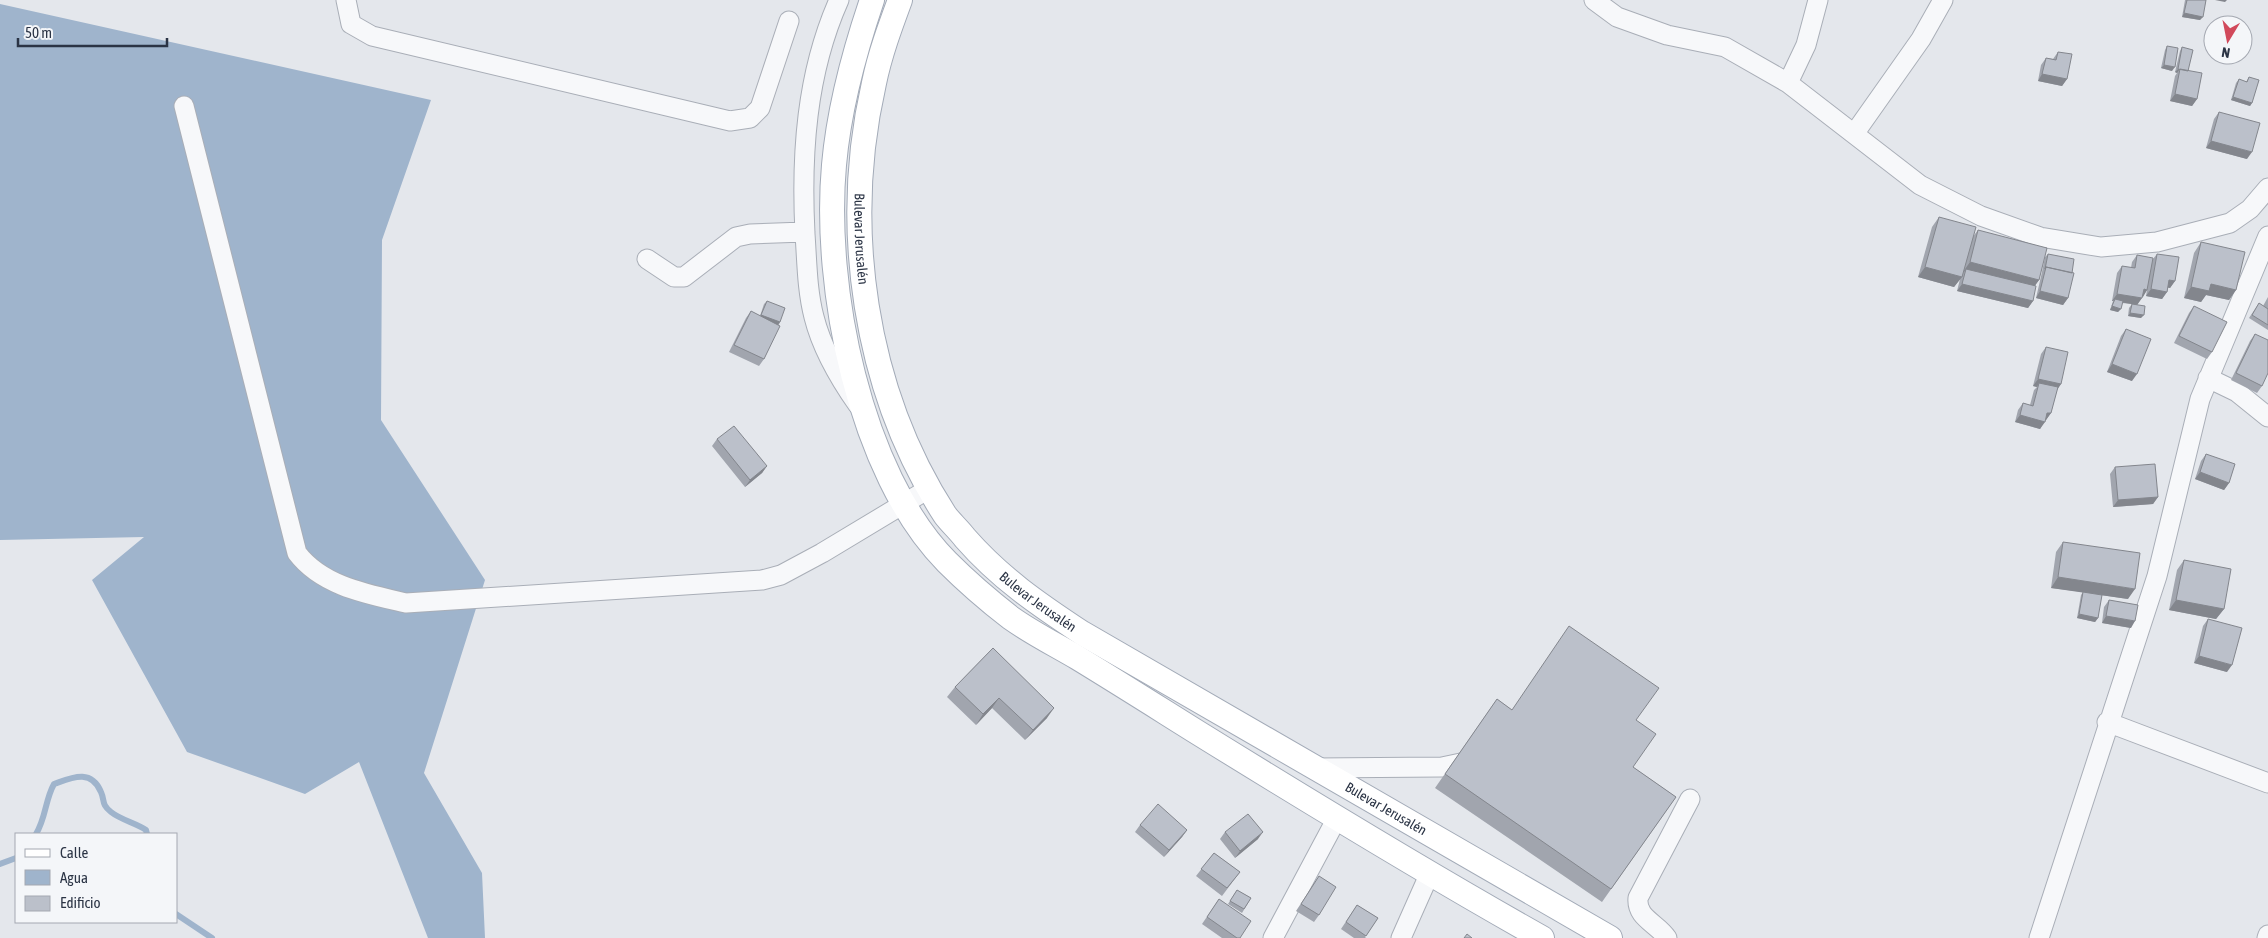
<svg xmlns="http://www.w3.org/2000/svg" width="2268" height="938" font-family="'Asap Condensed',sans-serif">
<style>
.water{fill:#9fb4cc}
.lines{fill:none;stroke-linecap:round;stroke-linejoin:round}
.stream{stroke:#9fb4cc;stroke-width:6}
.minor-casing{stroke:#a9aeb7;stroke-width:21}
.major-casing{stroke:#a3abb8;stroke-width:26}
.minor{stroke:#f7f8fa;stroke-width:19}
.major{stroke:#fff;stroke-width:24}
.wall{fill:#a1a5ae}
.shaded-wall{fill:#83868d}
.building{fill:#bbc0ca;stroke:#83868d}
.labels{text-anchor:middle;stroke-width:4.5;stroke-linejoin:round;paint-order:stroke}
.street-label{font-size:14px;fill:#2b3445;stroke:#f4f6f9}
</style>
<rect width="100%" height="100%" fill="#e4e7ec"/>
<!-- water -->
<path class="water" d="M 0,4 L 431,100 L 382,240 L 381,420 L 485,580 L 424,773 L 482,873 L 485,938 L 428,938 L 359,762 L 305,794 L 187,752 L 92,580 L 144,537 L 0,540 Z"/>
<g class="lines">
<!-- stream -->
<path class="stream" d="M 36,834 C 46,818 45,800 54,784 C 71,778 91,768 101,792 C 105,801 101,804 111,812 C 121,820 136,823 146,830 L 147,834
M 0,864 L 16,858
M 176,914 L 212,938"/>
<!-- minor casing -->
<g class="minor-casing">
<path id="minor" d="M 346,0 L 351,24 L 372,36 L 730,121 L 750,118 L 760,108 L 789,21
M 839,0 C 806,74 801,155 805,234 C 807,262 807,290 814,317 C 822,349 839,378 858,405
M 1594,0 L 1617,17 L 1667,35 L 1725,47 L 1788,83 L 1920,185 L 1981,216 L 2040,237 L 2101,247 L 2157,242 L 2230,223 L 2250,209 L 2268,188
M 1788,83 L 1806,45 L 1818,0
M 184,106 L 297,553 C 322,586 367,594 406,603 L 762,580 L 781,575 L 822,553 L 930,488
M 1854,134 L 1921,39 L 1943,0
M 647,259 L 674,277 L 684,277 L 736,237 L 750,234 L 805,232
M 2208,378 L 2237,392 L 2268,417
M 2107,722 L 2268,783
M 1315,768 L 1442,767 L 1475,760
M 1273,938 L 1337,818
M 1401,938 L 1429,875
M 1667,938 C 1657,923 1636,918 1638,898 L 1690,799
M 2039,938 L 2157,576 L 2200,399 L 2268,236
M 2267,938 L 2268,935"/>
</g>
<!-- major casing -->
<g class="major-casing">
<g id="major">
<path d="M 872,0 C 854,53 839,108 834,165 C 823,286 859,473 947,562 C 967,582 989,601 1011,618 C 1032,633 1056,645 1078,658 C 1119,683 1160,709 1200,734 C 1313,804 1426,873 1542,938"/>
<path id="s1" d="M 900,0 C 890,27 880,54 874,83 C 841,227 864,390 945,515 C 951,523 959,530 965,538 C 1000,578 1038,604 1082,633 L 1610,938"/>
</g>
</g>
<!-- minor -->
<use href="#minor" class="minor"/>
<!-- major -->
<use href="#major" class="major"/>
</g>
<!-- wall -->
<path class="wall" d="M 2185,0 L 2206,0 L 2200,20 L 2182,17 Z
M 2167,46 L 2172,71 L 2161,68 L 2165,50 Z
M 2182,47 L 2188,71 L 2197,99 L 2192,106 L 2170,101 L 2175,76 L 2177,73 L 2175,72 L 2180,51 Z
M 2058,52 L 2067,79 L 2062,86 L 2038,81 L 2041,65 L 2046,58 L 2053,59 Z
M 2249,77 L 2252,103 L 2250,106 L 2231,100 L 2236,83 L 2239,79 L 2246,82 Z
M 2219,112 L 2247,159 L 2206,148 L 2214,119 Z
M 1939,217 L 1972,238 L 1978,230 L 2039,280 L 2035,285 L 2033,301 L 2028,308 L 1957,291 L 1960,279 L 1954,287 L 1918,277 L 1932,227 Z
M 2201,242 L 2236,290 L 2229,300 L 2206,295 L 2201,302 L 2184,298 L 2194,253 Z
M 2048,254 L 2072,273 L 2068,298 L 2063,305 L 2036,298 L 2042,272 L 2045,257 Z
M 2157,254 L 2175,281 L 2170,288 L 2168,287 L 2167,292 L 2162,299 L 2146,296 L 2147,290 L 2137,305 L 2141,318 L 2128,316 L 2129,308 L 2132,304 L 2122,303 L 2118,312 L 2110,310 L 2113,301 L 2112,301 L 2117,273 L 2122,266 L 2131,268 L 2132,262 L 2137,255 L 2153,259 Z
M 2268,297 L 2268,330 L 2249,318 L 2259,303 L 2263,306 Z
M 767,301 L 780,322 L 764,359 L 759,366 L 729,352 L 746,318 L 751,311 L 760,316 L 764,304 Z
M 2194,306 L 2212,352 L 2207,359 L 2174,343 L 2189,313 Z
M 2126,329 L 2132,381 L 2107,372 L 2121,336 Z
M 2255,334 L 2262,386 L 2257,393 L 2231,380 L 2250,341 Z
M 2046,347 L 2061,384 L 2057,390 L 2051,413 L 2046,420 L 2045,420 L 2040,429 L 2015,422 L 2018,410 L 2023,403 L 2030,405 L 2034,390 L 2037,387 L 2033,386 L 2041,354 Z
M 717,439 L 767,466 L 762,473 L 745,487 L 712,446 Z
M 2206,454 L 2229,483 L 2224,490 L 2195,479 L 2201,461 Z
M 2115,467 L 2158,497 L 2153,504 L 2113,507 L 2110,474 Z
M 2063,542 L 2128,599 L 2101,595 L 2098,618 L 2095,622 L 2077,618 L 2081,595 L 2083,592 L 2051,588 L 2056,552 Z
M 2184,560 L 2224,609 L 2216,619 L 2169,610 L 2177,570 Z
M 2109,600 L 2131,628 L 2102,623 L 2104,607 Z
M 2208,619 L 2227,672 L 2194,663 L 2203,626 Z
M 993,648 L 1047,718 L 1025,740 L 992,708 L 976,725 L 947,697 L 955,687 Z
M 1497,699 L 1512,710 L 1636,720 L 1633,767 L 1676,797 L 1602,902 L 1435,788 Z
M 1140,825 L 1187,830 L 1182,837 L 1164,857 L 1135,832 Z
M 1225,832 L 1258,839 L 1235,858 L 1220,839 Z
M 1214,853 L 1240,872 L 1222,896 L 1196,876 Z
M 1319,876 L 1319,915 L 1314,922 L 1296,911 Z
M 1237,890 L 1251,898 L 1242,913 L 1228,904 Z
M 1219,899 L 1240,938 L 1222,938 L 1202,924 Z
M 1357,905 L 1378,918 L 1365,937 L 1366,938 L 1354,938 L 1341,929 Z"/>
<!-- shaded-wall -->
<path class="shaded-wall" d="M 2215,0 L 2227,0 L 2225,2 Z
M 2184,13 L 2203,17 L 2200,20 L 2182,17 Z
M 2164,65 L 2175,67 L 2172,71 L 2161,68 Z
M 2178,69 L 2180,69 L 2177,73 L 2175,72 Z
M 2042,74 L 2067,79 L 2062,86 L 2038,81 Z
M 2175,94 L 2197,99 L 2192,106 L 2170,101 Z
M 2233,97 L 2252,103 L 2250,106 L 2231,100 Z
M 2211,141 L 2252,152 L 2247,159 L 2206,148 Z
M 1970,262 L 2039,280 L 2032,290 L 1966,269 L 1964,272 L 1963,272 Z
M 1925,267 L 1962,277 L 1954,287 L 1918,277 Z
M 2169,280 L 2175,281 L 2170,288 L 2164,287 Z
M 1962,284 L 2033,301 L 2028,308 L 1957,291 Z
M 2211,284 L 2236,290 L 2229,300 L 2206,295 L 2201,302 L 2184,298 L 2191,287 Z
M 2144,289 L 2147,290 L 2143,297 L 2139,296 Z
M 2151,289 L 2167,292 L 2162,299 L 2146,296 Z
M 2040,291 L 2068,298 L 2063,305 L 2036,298 Z
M 2117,294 L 2142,298 L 2137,305 L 2114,301 L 2115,299 L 2113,301 L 2112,301 Z
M 2112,306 L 2121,309 L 2118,312 L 2110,310 Z
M 2130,313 L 2144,315 L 2141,318 L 2128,316 Z
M 761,315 L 780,322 L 777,326 L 759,318 Z
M 2112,364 L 2137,374 L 2132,381 L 2107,372 Z
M 2038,379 L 2061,384 L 2056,391 L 2039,383 L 2037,387 L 2033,386 Z
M 2047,413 L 2051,413 L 2046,420 L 2042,420 Z
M 2020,415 L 2045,422 L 2040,429 L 2015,422 Z
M 767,466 L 762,473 L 745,487 L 750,480 Z
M 2200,472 L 2229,483 L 2224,490 L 2195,479 Z
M 2158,497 L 2153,504 L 2113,507 L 2118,500 Z
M 2058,577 L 2135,589 L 2128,599 L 2051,588 Z
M 2176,600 L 2224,609 L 2216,619 L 2169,610 Z
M 2079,614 L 2098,618 L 2095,622 L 2077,618 Z
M 2106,616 L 2135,621 L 2131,628 L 2102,623 Z
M 2199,656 L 2232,665 L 2227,672 L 2194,663 Z
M 999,698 L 992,708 L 976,725 L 983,714 Z
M 1054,708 L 1047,718 L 1025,740 L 1033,730 Z
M 1187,830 L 1182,837 L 1164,857 L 1169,850 Z
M 1263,832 L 1258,839 L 1235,858 L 1240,851 Z"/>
<!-- building -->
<path class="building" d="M 2187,0 L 2206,0 L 2203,17 L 2184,13 Z
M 2167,46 L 2178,48 L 2175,67 L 2164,65 Z
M 2182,47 L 2193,50 L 2188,71 L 2178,69 Z
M 2058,52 L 2072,54 L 2067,79 L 2042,74 L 2046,58 L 2056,60 Z
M 2180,69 L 2202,73 L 2197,99 L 2175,94 Z
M 2249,77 L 2259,80 L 2252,103 L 2233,97 L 2239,79 L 2247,82 Z
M 2219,112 L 2260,123 L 2252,152 L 2211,141 Z
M 1939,217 L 1976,227 L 1962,277 L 1925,267 Z
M 1978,230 L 2047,248 L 2039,280 L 1970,262 Z
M 2201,242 L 2245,252 L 2236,290 L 2211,284 L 2209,291 L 2191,287 Z
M 2048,254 L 2074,259 L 2072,273 L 2046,267 L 2045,269 Z
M 2157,254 L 2179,257 L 2175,281 L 2169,280 L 2167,292 L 2151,289 Z
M 2137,255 L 2153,258 L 2147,290 L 2144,289 L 2142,298 L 2117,294 L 2122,266 L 2135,268 Z
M 2046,267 L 2074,273 L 2068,298 L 2040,291 Z
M 1966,269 L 2036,286 L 2033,301 L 1962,284 Z
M 2115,299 L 2123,301 L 2121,309 L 2112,306 Z
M 767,301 L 785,308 L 780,322 L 761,315 Z
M 2259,303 L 2268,309 L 2268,325 L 2252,315 Z
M 2132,304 L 2145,306 L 2144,315 L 2130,313 Z
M 2194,306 L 2227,322 L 2212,352 L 2179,336 Z
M 751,311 L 780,326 L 764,359 L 734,345 Z
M 2126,329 L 2151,339 L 2137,374 L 2112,364 Z
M 2255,334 L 2268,340 L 2268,373 L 2262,386 L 2236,373 Z
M 2046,347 L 2068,352 L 2061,384 L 2038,379 Z
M 2039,383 L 2058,387 L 2051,413 L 2047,413 L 2045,422 L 2020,415 L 2023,403 L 2033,406 Z
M 734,426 L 767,466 L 750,480 L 717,439 Z
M 2206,454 L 2235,464 L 2229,483 L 2200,472 Z
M 2155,464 L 2158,497 L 2118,500 L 2115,467 Z
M 2063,542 L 2140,553 L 2135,589 L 2058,577 Z
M 2184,560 L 2231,569 L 2224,609 L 2176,600 Z
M 2083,592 L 2102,595 L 2098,618 L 2079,614 Z
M 2109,600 L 2138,605 L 2135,621 L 2106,616 Z
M 2208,619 L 2242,628 L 2232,665 L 2199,656 Z
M 1569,626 L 1659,688 L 1636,720 L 1656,734 L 1633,767 L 1676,797 L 1611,889 L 1445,774 L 1497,699 L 1512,710 Z
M 993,648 L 1054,708 L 1033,730 L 999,698 L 983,714 L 955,687 Z
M 1158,804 L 1187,830 L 1169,850 L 1140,825 Z
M 1248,814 L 1263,832 L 1240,851 L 1225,832 Z
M 1214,853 L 1240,872 L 1227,888 L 1201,869 Z
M 1319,876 L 1336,887 L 1319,915 L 1301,904 Z
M 1237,890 L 1251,898 L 1244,909 L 1230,901 Z
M 1219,899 L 1251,921 L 1240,938 L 1237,938 L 1207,917 Z
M 1357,905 L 1378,918 L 1366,936 L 1346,922 Z
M 1467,934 L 1472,938 L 1464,938 Z"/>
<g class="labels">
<!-- street labels -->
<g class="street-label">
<text dy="5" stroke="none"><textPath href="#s1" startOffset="244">Bulevar Jerusalén</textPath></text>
<text dy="5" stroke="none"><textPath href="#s1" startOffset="664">Bulevar Jerusalén</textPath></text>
<text dy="5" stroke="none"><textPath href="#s1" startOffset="1069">Bulevar Jerusalén</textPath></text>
</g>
</g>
<!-- legend -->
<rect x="15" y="833" width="162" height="90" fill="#f4f6f9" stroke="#a4a8b1"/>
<rect x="25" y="849" width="25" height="8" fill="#ffffff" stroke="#a4a8b1"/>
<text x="60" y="858" font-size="15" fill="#2b3445">Calle</text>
<rect x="25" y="870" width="25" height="15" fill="#9fb4cc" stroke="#a4a8b1"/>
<text x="60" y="883" font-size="15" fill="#2b3445">Agua</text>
<rect x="25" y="896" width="25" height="15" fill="#bbc0ca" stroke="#a4a8b1"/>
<text x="60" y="908" font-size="15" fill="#2b3445">Edificio</text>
<!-- north arrow -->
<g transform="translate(2228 40) rotate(190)"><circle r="24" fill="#f4f6f9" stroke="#a4a8b1"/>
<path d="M0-4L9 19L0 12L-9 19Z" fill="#d1495b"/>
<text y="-8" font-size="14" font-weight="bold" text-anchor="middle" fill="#2b3445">N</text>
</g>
<!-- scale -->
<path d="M18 38v8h149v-8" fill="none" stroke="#2b3445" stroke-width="2.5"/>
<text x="25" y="38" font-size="15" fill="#2b3445" stroke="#f4f6f9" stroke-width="4" paint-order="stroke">50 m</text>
</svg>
